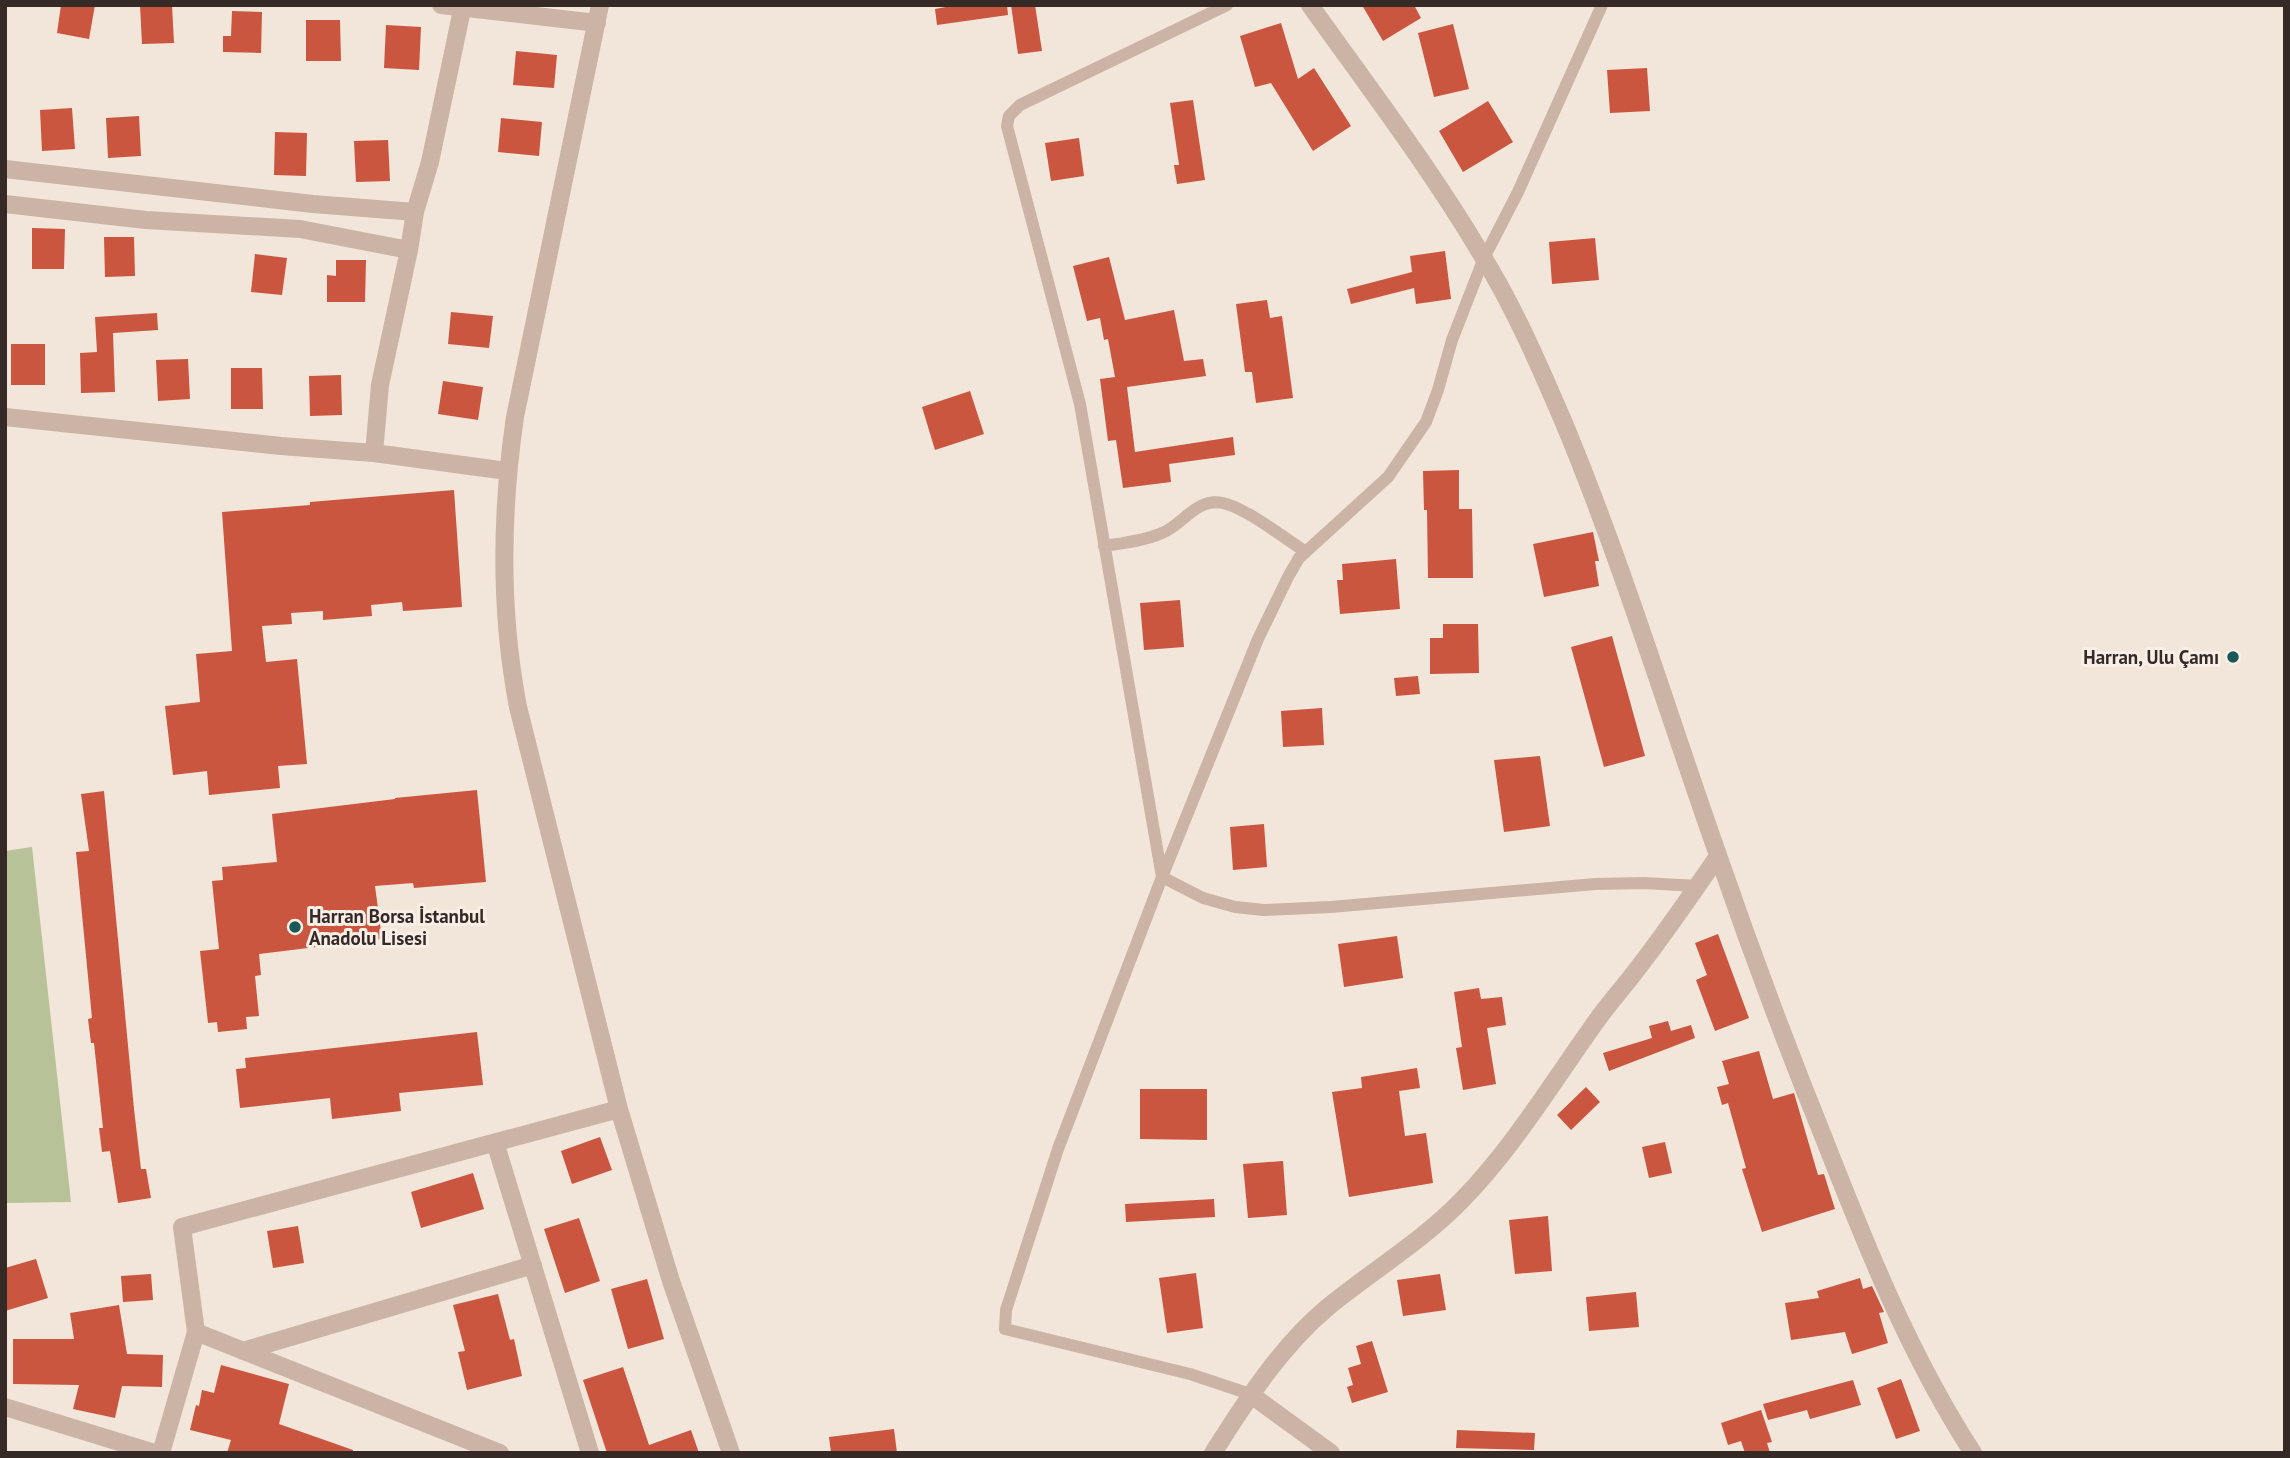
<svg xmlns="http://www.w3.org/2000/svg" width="2290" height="1458" font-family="'PT Sans',sans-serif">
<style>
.green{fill:#b7c299}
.building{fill:#ca5640}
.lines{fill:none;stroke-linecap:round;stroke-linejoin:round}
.lane{stroke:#cbb3a5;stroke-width:12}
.street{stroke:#cbb3a5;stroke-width:18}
.poi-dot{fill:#1b5958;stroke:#faefe6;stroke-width:2.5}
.labels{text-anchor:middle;stroke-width:6;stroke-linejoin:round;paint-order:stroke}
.poi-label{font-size:19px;font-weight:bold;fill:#362a27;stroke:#faefe6;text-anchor:end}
</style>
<rect width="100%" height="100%" fill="#f2e5d9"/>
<!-- green -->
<path class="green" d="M 32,847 L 71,1202 L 5,1203 L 5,851 Z"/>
<!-- building -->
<path class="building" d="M 61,5 L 95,5 L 89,39 L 57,33 Z
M 140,5 L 172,5 L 174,43 L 142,44 Z
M 957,5 L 1007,5 L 1008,15 L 937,25 L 935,9 Z
M 1011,5 L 1035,5 L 1042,51 L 1018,54 Z
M 1362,5 L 1414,5 L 1421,18 L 1383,41 Z
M 232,11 L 262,12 L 261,53 L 223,52 L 223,36 L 231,36 Z
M 306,20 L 340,20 L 341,61 L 306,61 Z
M 1281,23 L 1298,79 L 1314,68 L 1351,126 L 1313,151 L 1271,83 L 1255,87 L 1240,36 Z
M 1453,24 L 1469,89 L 1434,97 L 1418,33 Z
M 386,25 L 421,27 L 419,70 L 384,68 Z
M 516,51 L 557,55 L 554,88 L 513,85 Z
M 1647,68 L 1650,111 L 1610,113 L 1607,70 Z
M 1193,100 L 1205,180 L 1177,184 L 1174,165 L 1179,165 L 1170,103 Z
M 1488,101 L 1513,142 L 1463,172 L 1439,131 Z
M 72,108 L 75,149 L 42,151 L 40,110 Z
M 139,116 L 141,156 L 108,158 L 106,118 Z
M 501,118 L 542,122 L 539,156 L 498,152 Z
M 275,132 L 307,133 L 306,176 L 274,175 Z
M 1079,138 L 1084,176 L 1051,181 L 1045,143 Z
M 388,140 L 390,181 L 356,182 L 354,141 Z
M 32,228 L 65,229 L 64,269 L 32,269 Z
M 104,237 L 134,237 L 135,276 L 105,277 Z
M 1595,238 L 1599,280 L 1552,284 L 1549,242 Z
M 1445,251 L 1451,299 L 1416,304 L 1414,288 L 1351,304 L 1347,289 L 1412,272 L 1410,256 Z
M 255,254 L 287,258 L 282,295 L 251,292 Z
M 1109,257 L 1125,320 L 1174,310 L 1184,361 L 1203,359 L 1206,376 L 1127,387 L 1135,452 L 1233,437 L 1235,455 L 1169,464 L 1171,482 L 1123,488 L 1116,440 L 1108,441 L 1100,379 L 1115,377 L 1108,339 L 1104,340 L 1100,318 L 1087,321 L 1073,266 Z
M 336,260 L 366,260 L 365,302 L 327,302 L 327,275 L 336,276 Z
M 1267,300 L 1270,318 L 1282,316 L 1293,398 L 1256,403 L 1252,372 L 1245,372 L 1236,304 Z
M 451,312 L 493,316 L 489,348 L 448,344 Z
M 157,313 L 158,330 L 113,333 L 115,392 L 81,393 L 80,353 L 97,352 L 95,317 Z
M 11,344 L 45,344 L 45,385 L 11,385 Z
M 188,359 L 190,399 L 158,401 L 156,360 Z
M 231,368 L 262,368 L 263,409 L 231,409 Z
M 341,375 L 342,415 L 310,416 L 309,376 Z
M 443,381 L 483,387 L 478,420 L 438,414 Z
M 970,391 L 984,434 L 935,450 L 922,407 Z
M 1459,470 L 1459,509 L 1472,509 L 1473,578 L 1428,578 L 1427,510 L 1424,510 L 1423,471 Z
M 454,490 L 462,607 L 403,611 L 402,602 L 371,605 L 372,616 L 323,620 L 323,611 L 291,613 L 292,624 L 262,626 L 266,662 L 297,659 L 307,764 L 278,766 L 280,788 L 209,795 L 207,771 L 173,775 L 165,706 L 200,702 L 196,654 L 232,651 L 222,512 L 310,505 L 310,502 Z
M 1593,532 L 1599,561 L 1595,561 L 1599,586 L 1544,597 L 1533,544 Z
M 1396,559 L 1400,609 L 1340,614 L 1337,580 L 1343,580 L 1342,564 Z
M 1180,600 L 1184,647 L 1144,650 L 1140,603 Z
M 1443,624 L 1478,624 L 1479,673 L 1430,674 L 1430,638 L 1443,638 Z
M 1612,636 L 1645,756 L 1604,767 L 1571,647 Z
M 1418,676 L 1420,694 L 1396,696 L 1394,678 Z
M 1322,708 L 1324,745 L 1283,747 L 1281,711 Z
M 1540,756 L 1550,826 L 1504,832 L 1494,760 Z
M 477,790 L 486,882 L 414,888 L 413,883 L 375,886 L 382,939 L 259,954 L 261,975 L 255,976 L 259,1016 L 246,1017 L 247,1029 L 218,1032 L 217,1022 L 208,1023 L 200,951 L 219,949 L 212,881 L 223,880 L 222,867 L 277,862 L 272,814 L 395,799 L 395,798 Z
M 104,791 L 134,1109 L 141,1169 L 146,1169 L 151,1198 L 118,1203 L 110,1151 L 102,1152 L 99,1128 L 103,1128 L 94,1043 L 91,1043 L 88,1019 L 92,1018 L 76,852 L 89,851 L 81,794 Z
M 1264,824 L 1267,867 L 1233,870 L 1230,827 Z
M 1718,934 L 1749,1018 L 1715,1031 L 1696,980 L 1707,975 L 1695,943 Z
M 1397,936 L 1403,978 L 1344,987 L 1338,944 Z
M 1479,988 L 1481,999 L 1502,997 L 1506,1025 L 1487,1028 L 1496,1084 L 1463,1090 L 1456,1048 L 1462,1047 L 1454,992 Z
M 1668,1021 L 1671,1031 L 1691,1025 L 1695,1038 L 1609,1071 L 1603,1053 L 1652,1038 L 1649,1026 Z
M 477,1032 L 483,1085 L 399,1093 L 401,1111 L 332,1119 L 330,1098 L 240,1108 L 236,1069 L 246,1068 L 245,1058 Z
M 1759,1051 L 1773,1099 L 1794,1093 L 1818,1175 L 1824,1174 L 1835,1209 L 1762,1232 L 1742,1169 L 1746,1168 L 1728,1103 L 1722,1105 L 1717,1087 L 1729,1084 L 1722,1061 Z
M 1417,1068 L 1420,1088 L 1399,1091 L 1405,1136 L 1426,1133 L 1433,1183 L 1349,1197 L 1332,1092 L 1362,1088 L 1361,1077 Z
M 1586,1087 L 1600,1102 L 1571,1130 L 1557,1115 Z
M 1140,1089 L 1207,1089 L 1207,1140 L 1140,1139 Z
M 600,1137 L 612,1170 L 572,1184 L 561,1151 Z
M 1665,1142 L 1672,1173 L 1649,1178 L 1642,1147 Z
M 1283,1161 L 1287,1215 L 1248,1218 L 1243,1164 Z
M 473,1173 L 484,1209 L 421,1228 L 411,1192 Z
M 1214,1199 L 1215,1217 L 1126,1222 L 1125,1204 Z
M 1548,1216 L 1552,1271 L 1515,1274 L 1509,1220 Z
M 579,1218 L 600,1281 L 565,1293 L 544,1229 Z
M 298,1226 L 304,1263 L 273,1268 L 267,1231 Z
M 36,1259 L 48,1298 L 5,1311 L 5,1268 Z
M 1196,1273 L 1203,1328 L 1167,1333 L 1159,1278 Z
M 151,1274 L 153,1300 L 123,1302 L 121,1276 Z
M 1440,1274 L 1446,1310 L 1403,1316 L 1397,1280 Z
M 1860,1278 L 1863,1289 L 1872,1286 L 1884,1312 L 1879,1313 L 1888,1343 L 1852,1354 L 1845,1332 L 1791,1340 L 1785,1303 L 1819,1298 L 1817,1291 Z
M 647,1279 L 664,1339 L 628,1349 L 611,1289 Z
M 1636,1292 L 1639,1327 L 1589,1331 L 1586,1297 Z
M 498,1294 L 510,1340 L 514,1339 L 522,1376 L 467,1390 L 458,1352 L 465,1351 L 453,1305 Z
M 119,1305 L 127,1354 L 163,1355 L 162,1387 L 122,1386 L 115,1418 L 73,1409 L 79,1385 L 13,1384 L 13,1339 L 74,1339 L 70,1313 Z
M 1372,1341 L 1388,1392 L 1352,1403 L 1347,1387 L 1353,1385 L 1348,1368 L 1361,1364 L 1356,1346 Z
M 221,1365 L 289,1384 L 279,1424 L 353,1450 L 353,1453 L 227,1453 L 231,1440 L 190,1430 L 196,1405 L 199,1406 L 202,1390 L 214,1393 Z
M 623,1367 L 649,1445 L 691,1430 L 699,1453 L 607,1453 L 583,1380 Z
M 1901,1379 L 1920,1431 L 1896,1439 L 1877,1388 Z
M 1853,1380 L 1861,1405 L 1810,1419 L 1807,1410 L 1768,1420 L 1763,1404 Z
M 1761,1410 L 1772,1442 L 1767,1443 L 1770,1453 L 1745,1453 L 1741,1441 L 1728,1445 L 1721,1423 Z
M 894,1429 L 897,1453 L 831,1453 L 829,1437 Z
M 1457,1430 L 1535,1433 L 1534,1450 L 1456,1448 Z"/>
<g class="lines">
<!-- lane -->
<path class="lane" d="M 1227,5 L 1020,105 L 1009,116 L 1007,126 L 1080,404 L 1162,877 L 1203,898 L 1235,907 L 1264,910 L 1331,907 L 1595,884 L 1644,883 L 1697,886
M 1104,546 C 1123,543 1144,541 1162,533 C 1183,525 1196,497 1223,503 C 1246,508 1284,538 1306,552
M 1250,1394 L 1190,1374 L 1005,1329 L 1006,1310 L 1058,1149 L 1162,877 L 1258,639 L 1288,577 L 1299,558 L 1388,477 L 1426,422 L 1438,390 L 1452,340 L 1484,258 L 1518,192 L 1602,5"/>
<!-- street -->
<path class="street" d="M 441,5 L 597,23
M 600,5 L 515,417 C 501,513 500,613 518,707 L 619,1109 L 671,1281 L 731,1453
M 1310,5 C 1369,88 1431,169 1483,257 C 1515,309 1540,367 1564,423 C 1623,565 1667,711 1718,855 C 1751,951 1787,1047 1825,1141 C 1867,1248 1910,1356 1973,1453
M 5,169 L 313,204 L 415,212
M 5,204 L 146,220 L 300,229 L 409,250
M 5,417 L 281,446 L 374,453 L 507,471
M 374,453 L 380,385 L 409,250 L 415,212 L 430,162 L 463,5
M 495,1142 L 590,1453
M 196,1332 L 500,1453
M 243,1351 L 533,1265
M 1250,1394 L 1331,1453
M 5,1407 L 155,1453
M 161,1453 L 196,1332 L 182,1227 L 619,1109
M 1213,1453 C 1246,1401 1280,1347 1328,1307 C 1372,1271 1421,1242 1461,1201 C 1513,1148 1552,1083 1595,1023 C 1608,1004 1624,987 1638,968 C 1666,932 1692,894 1718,856"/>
</g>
<!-- markers -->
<g class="poi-dot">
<circle cx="2233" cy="657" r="7"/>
<circle cx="295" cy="927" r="7"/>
</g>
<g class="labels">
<!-- poi labels -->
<g class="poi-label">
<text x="2219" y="664">Harran, Ulu Çamı</text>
<text x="309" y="923" text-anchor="start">Harran Borsa İstanbul<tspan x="309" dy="22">Anadolu Lisesi</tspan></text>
</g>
</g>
<!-- border -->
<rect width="2290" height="1458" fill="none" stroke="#362a27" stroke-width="14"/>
</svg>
